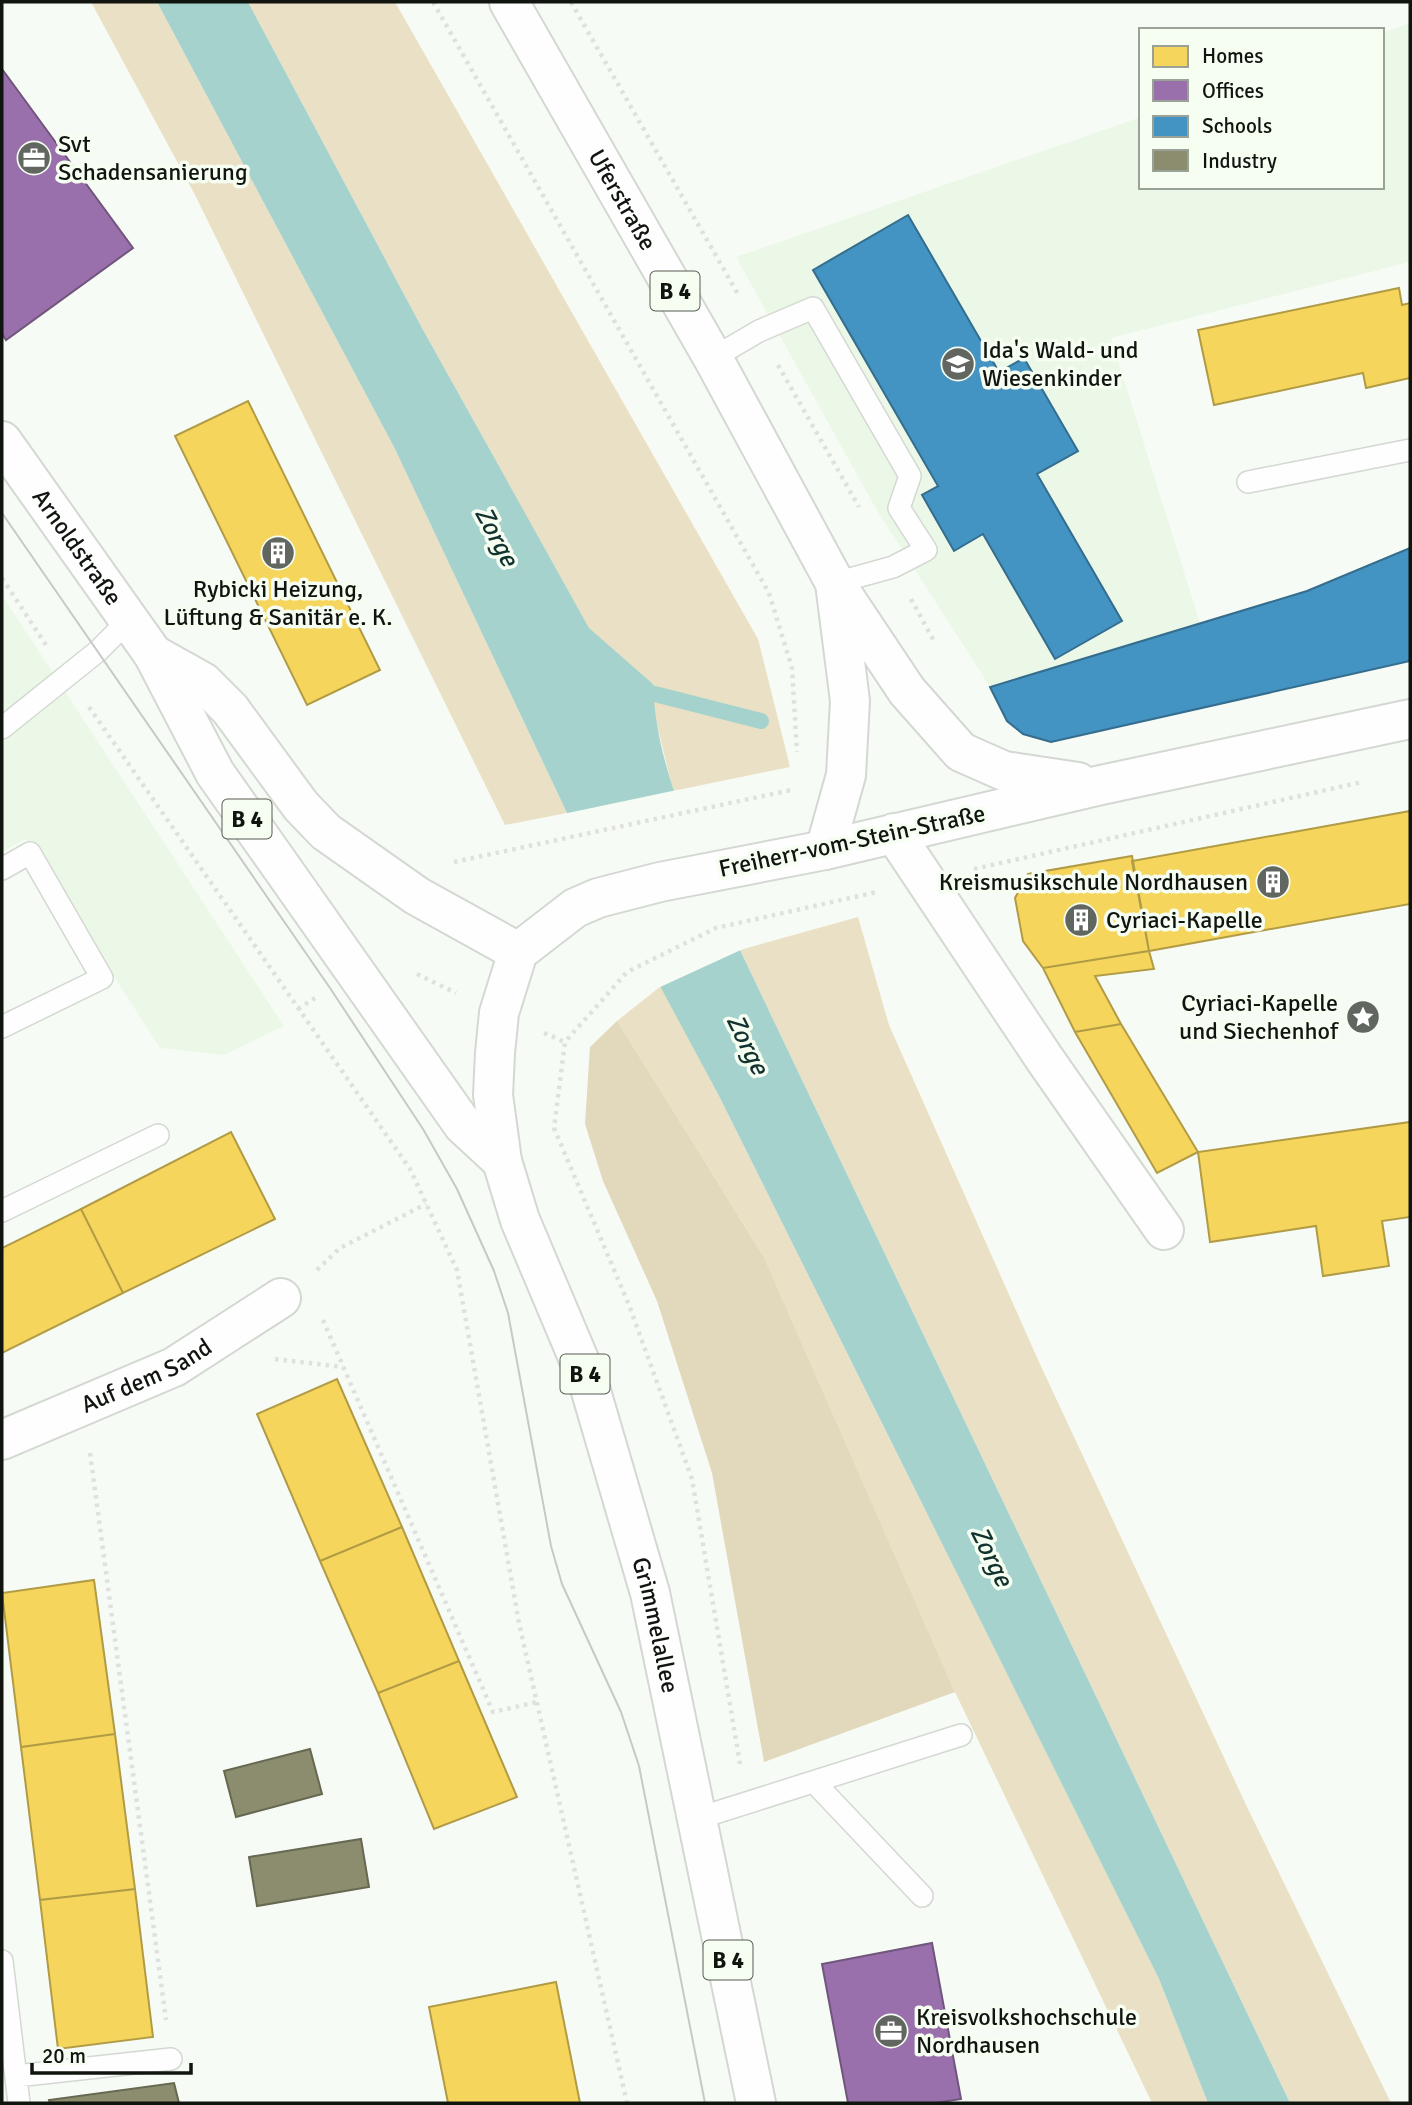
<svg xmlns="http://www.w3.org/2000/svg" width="1412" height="2105" font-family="Signika,sans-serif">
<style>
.built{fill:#ecf8e7}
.green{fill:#eae0c5}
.forest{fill:#e2d8bc}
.water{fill:#a5d2cc}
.pier{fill:#f7fbf5}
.homes{fill:#f6d55c;stroke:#b19b45;stroke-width:2}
.offices{fill:#9970ab;stroke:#70557c;stroke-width:2}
.schools{fill:#4393c3;stroke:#346d8d;stroke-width:2}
.industry{fill:#8c8c6e;stroke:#676852;stroke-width:2}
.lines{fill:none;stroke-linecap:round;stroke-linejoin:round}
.stream{stroke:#a5d2cc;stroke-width:16}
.lane-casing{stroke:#d4d8d2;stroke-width:24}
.street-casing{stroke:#d4d8d2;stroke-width:42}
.secondary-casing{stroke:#d4d8d2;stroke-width:42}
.primary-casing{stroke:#d4d8d2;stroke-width:42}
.path{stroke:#dfe1de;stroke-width:4.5;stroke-dasharray:3.5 5;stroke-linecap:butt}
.lane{stroke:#fefefe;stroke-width:21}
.street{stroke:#fefefe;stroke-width:38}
.secondary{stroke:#fefefe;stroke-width:38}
.primary{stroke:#fefefe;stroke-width:38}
.tram{stroke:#c7c9c7;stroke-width:2}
.labels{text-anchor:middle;stroke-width:7;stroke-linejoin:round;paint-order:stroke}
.shield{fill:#f6fef2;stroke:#565b53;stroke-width:2}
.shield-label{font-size:23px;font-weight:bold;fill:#11150f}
.poi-label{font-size:24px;fill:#11150f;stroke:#f6fef2;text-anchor:start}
.street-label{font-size:24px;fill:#11150f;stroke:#f6fef2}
.water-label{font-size:26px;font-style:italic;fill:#12322f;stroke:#f6fef2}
</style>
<rect width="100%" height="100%" fill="#f7fbf5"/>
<!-- built -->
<path class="built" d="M 1410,23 L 1410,262 L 1111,338 L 1200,623 L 990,687 L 876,509 L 736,257 L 1141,117 L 1141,187 L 1382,187 L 1382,33 Z
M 2,595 L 72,702 L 284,1026 L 224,1055 L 160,1048 L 25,839 L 2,852 Z"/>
<!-- green -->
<path class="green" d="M 91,2 L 157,2 L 394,447 L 567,813 L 505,825 L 194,193 Z
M 248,2 L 395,2 L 758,639 L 790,767 L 673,791 L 654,712 L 653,684 L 589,629 L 422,328 Z
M 858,917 L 889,1025 L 1039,1362 L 1248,1809 L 1391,2103 L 1290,2103 L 740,950 Z
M 661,986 L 718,1094 L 1159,1979 L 1208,2103 L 1152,2103 L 955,1692 L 764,1257 L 617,1021 Z"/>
<!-- forest -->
<path class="forest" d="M 617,1021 L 764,1257 L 955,1692 L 764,1762 L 712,1473 L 657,1301 L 603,1181 L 585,1124 L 590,1047 Z"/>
<!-- water -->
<path class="water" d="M 157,2 L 248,2 L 422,328 L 589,628 L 653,684 C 656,777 705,866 740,950 L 1290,2103 L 1208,2103 L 1159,1979 L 718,1094 L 567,813 L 394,447 Z"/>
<!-- pier -->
<path class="pier" d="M 677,790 L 743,949 L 658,988 L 563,814 Z"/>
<!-- homes -->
<path class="homes" d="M 1399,288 L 1402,305 L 1410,303 L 1410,378 L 1366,388 L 1363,373 L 1214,405 L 1198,330 Z
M 248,401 L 380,670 L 307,705 L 175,436 Z
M 1410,811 L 1410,904 L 1149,951 L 1132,861 Z
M 1132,856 L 1149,951 L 1043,968 L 1023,941 L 1015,898 L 1028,874 Z
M 1149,951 L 1154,969 L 1095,976 L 1121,1024 L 1075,1032 L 1043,968 Z
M 1121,1024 L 1198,1152 L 1157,1173 L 1075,1032 Z
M 1410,1122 L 1410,1217 L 1382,1221 L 1389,1266 L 1323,1276 L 1316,1226 L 1210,1242 L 1198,1152 Z
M 231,1132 L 275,1219 L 123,1293 L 81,1209 Z
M 81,1209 L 123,1293 L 2,1353 L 2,1248 Z
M 337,1379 L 402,1527 L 320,1561 L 257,1414 Z
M 402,1527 L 459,1661 L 378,1693 L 320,1561 Z
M 94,1580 L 115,1734 L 21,1747 L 2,1593 Z
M 459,1661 L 517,1797 L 434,1829 L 378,1693 Z
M 115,1734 L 135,1889 L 40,1900 L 21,1747 Z
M 135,1889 L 153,2037 L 58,2049 L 40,1900 Z
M 556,1982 L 580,2103 L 448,2103 L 429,2007 Z"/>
<!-- offices -->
<path class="offices" d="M 2,69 L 133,248 L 6,340 L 2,334 Z
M 932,1943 L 961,2099 L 936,2103 L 848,2103 L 822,1964 Z"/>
<!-- schools -->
<path class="schools" d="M 908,215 L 999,372 L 1024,358 L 1078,451 L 1037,474 L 1122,621 L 1055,659 L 983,534 L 954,551 L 922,495 L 938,486 L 813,270 Z
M 1410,548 L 1410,661 L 1051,742 L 1023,734 L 1007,721 L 990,687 L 1307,591 Z"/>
<!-- industry -->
<path class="industry" d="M 310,1749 L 322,1794 L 236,1817 L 224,1771 Z
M 361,1839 L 369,1887 L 257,1906 L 249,1857 Z
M 174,2083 L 179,2103 L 50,2103 L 49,2100 Z"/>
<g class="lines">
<!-- stream -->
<path class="stream" d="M 635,689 L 761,721"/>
<!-- lane casing -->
<g class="lane-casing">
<path id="lane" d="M 713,358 L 759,331 L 813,308 L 910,476 L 899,508 L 926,550 L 893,567 L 835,583
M 1248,482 L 1410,450
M 2,728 L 98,651 L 129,620
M 2,869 L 30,853 L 102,978 L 2,1027
M 2,1211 L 158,1135
M 814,1782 L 922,1896
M 699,1818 L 961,1735
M 2,1961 L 19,2103
M 16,2076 L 171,2059"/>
</g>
<!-- street casing -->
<g class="street-casing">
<g id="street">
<path d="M 894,833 L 1044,1058 L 1164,1230"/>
<path id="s1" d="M 2,1440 L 174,1367 L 281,1298"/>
</g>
</g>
<!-- secondary casing -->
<g class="secondary-casing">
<path id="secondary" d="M 835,583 L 907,691 L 961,752 L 1004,771 L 1078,782
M 825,850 L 1101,785 L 1410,719"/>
</g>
<!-- primary casing -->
<g class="primary-casing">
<g id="primary">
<path id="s2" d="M 509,2 L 713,358 L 835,583 L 850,701 L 846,775 L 825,850 L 660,882 L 598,898 L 575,908 L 518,952 L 499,1013 L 495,1053 L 493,1095 L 502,1161 L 520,1220 L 588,1381 L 650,1593 L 756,2103"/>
<path id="s3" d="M 2,441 L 153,654 L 215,773 L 463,1125 L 502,1161"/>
<path d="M 153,654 L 203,682 L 230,709 L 301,806 L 326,832 L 417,896 L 518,952"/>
</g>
</g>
<!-- path -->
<path class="path" d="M 433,2 L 769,593 L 792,668 L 797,752
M 571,2 L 739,296
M 778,365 L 859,507
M 2,578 L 46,645
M 911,599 L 934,641
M 89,707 L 410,1169 L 457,1270 L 519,1623 L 627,2103
M 454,862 L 791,790
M 974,869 L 1362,782
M 417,974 L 456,993
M 298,1009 L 315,998
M 544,1033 L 565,1042
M 317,1270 L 340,1248 L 426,1204
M 323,1320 L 493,1712 L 537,1702
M 275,1359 L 343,1367
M 90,1453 L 166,2020
M 740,1764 L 692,1479 L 629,1305 L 554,1128 L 565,1042 L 627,972 L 716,928 L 877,892"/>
<!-- lane -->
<use href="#lane" class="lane"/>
<!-- street -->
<use href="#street" class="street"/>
<!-- secondary -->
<use href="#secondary" class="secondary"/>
<!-- primary -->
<use href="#primary" class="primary"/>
<!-- tram -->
<path class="tram" d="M 2,513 L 330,988 L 423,1129 L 457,1189 L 494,1271 L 508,1313 L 551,1546 L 562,1584 L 621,1712 L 639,1766 L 705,2103"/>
</g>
<!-- icons -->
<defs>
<g id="office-disc" transform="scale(1.75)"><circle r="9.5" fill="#626660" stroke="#f6fef2"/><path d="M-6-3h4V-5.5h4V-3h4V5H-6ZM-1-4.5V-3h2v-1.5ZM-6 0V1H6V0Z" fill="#fff"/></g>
<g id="school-disc" transform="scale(1.75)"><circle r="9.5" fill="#626660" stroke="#f6fef2"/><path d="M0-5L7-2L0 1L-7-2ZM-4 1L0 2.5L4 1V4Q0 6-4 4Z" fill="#fff"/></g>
<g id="building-disc" transform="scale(1.75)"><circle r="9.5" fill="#626660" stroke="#f6fef2"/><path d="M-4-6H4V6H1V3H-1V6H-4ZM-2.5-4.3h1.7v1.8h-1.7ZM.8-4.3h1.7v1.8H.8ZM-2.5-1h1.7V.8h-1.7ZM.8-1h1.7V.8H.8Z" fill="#fff"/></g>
<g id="sight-disc" transform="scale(1.75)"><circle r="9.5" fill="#626660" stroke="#f6fef2"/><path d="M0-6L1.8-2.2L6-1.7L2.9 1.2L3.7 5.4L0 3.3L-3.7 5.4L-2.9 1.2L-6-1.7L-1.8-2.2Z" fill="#fff"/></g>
</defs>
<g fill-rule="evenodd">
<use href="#office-disc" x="34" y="158"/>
<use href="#school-disc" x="958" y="364"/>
<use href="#building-disc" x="278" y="553"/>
<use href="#building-disc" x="1273" y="882"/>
<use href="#building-disc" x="1081" y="920"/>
<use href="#sight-disc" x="1363" y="1017"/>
<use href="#office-disc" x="891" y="2031"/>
</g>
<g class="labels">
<!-- shield labels -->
<g class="shield">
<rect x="650.5" y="271.5" width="49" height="39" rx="5"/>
<rect x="222.5" y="799.5" width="49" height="39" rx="5"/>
<rect x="560.5" y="1354.5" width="49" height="39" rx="5"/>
<rect x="703.5" y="1940.5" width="49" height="39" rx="5"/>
</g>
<g class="shield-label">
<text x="675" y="299">B 4</text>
<text x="247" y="827">B 4</text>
<text x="585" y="1382">B 4</text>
<text x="728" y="1968">B 4</text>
</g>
<!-- poi labels -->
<g class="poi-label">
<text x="58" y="152">Svt<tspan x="58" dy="28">Schadensanierung</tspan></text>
<text x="982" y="358">Ida's Wald- und<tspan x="982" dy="28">Wiesenkinder</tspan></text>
<text x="278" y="597" text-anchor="middle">Rybicki Heizung,<tspan x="278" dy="28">Lüftung &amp; Sanitär e. K.</tspan></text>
<text x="1248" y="890" text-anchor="end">Kreismusikschule Nordhausen</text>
<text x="1106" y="928">Cyriaci-Kapelle</text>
<text x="1338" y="1011" text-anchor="end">Cyriaci-Kapelle<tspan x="1338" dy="28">und Siechenhof</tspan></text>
<text x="916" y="2025">Kreisvolkshochschule<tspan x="916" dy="28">Nordhausen</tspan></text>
</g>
<!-- street labels -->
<g class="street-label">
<text dy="8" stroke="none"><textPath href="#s2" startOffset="228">Uferstraße</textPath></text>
<text dy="8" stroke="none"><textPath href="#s3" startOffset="130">Arnoldstraße</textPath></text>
<text transform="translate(852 841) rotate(-12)" y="8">Freiherr-vom-Stein-Straße</text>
<text dy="8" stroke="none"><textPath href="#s1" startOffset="158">Auf dem Sand</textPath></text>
<text dy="8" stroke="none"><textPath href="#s2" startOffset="1969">Grimmelallee</textPath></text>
</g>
<!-- water labels -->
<g class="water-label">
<text transform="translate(497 536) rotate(62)" y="9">Zorge</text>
<text transform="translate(748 1044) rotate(64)" y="9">Zorge</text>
<text transform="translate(992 1556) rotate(64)" y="9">Zorge</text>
</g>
</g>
<!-- border -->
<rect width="1412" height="2105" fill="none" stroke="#11150f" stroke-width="7"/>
<!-- legend -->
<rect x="1139" y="28" width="245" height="161" fill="#f6fef2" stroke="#9aa197" stroke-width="2"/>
<rect x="1153" y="46" width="35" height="21" fill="#f6d55c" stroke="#9aa197" stroke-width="2"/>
<text x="1202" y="63" font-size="21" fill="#11150f">Homes</text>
<rect x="1153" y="80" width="35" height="21" fill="#9970ab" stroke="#9aa197" stroke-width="2"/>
<text x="1202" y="98" font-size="21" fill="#11150f">Offices</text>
<rect x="1153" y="116" width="35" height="21" fill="#4393c3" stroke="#9aa197" stroke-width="2"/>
<text x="1202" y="133" font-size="21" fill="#11150f">Schools</text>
<rect x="1153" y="150" width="35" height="21" fill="#8c8c6e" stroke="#9aa197" stroke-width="2"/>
<text x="1202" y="168" font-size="21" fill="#11150f">Industry</text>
<!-- scale -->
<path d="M32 2063v10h159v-10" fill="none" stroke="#11150f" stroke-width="3.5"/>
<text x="42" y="2063" font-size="21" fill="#11150f" stroke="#f6fef2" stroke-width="5" paint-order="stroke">20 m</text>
</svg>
